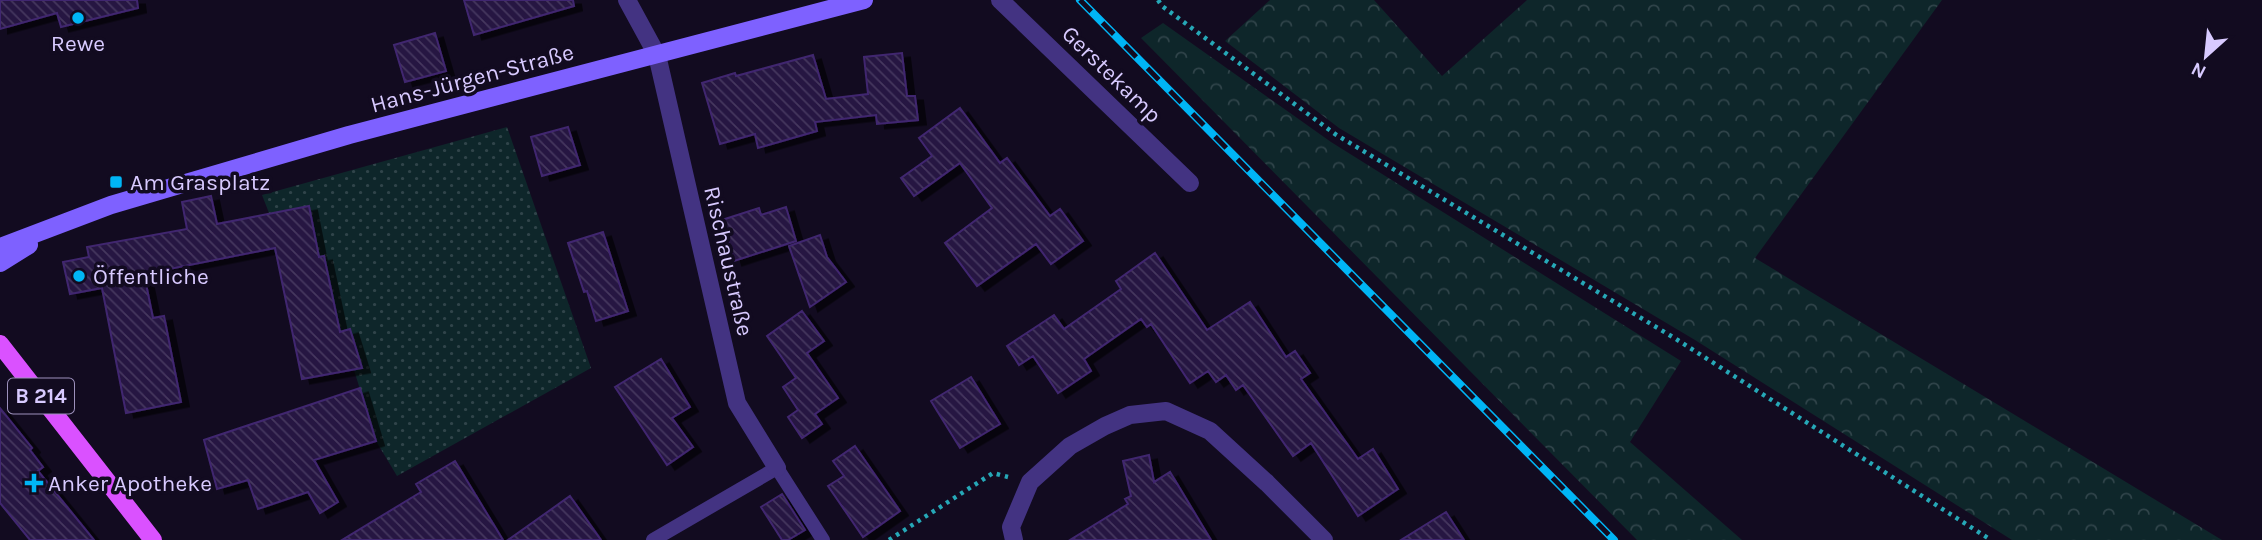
<svg xmlns="http://www.w3.org/2000/svg" width="2262" height="540" font-family="Karla,sans-serif">
<style>
.forest{fill:url(#forest-crowns)}
.park{fill:url(#park-dots)}
.building{fill:url(#building-back-hatch);stroke:#41276f;stroke-width:2;filter:url(#shadow)}
.lines{fill:none;stroke-linecap:round;stroke-linejoin:round}
.path{stroke:#26a8b7;stroke-width:4.5;stroke-dasharray:3.5 5;stroke-linecap:butt}
.service{stroke:#433382;stroke-width:14}
.minor{stroke:#433382;stroke-width:18}
.secondary{stroke:#7e61ff;stroke-width:18}
.primary{stroke:#da51ff;stroke-width:18}
.rail-casing{stroke:#00b5f5;stroke-width:8}
.rail{stroke:#120b20;stroke-width:5;stroke-dasharray:16;stroke-linecap:butt}
.poi-dot{fill:#00b5f5;stroke:#120b20;stroke-width:2.5}
.labels{text-anchor:middle;stroke-width:7;stroke-linejoin:round;paint-order:stroke}
.shield{fill:#120b20;stroke:#9d91bc;stroke-width:2}
.shield-label{font-size:21px;font-weight:bold;fill:#d8caff}
.poi-label{font-size:23px;fill:#d8caff;stroke:#120b20;text-anchor:start}
.street-label{font-size:23px;fill:#d8caff;stroke:#120b20}
</style>
<defs>
<pattern id="forest-crowns" width="20" height="18" patternUnits="userSpaceOnUse" patternTransform="scale(1.75)"><rect width="20" height="18" fill="#0e262a"/><path d="M2 6a3 3 0 1 1 6 0M12 15a3 3 0 1 1 6 0" fill="none" stroke="#30444a"/></pattern>
<pattern id="park-dots" width="8" height="8" patternUnits="userSpaceOnUse" patternTransform="scale(1.75)"><rect width="8" height="8" fill="#0e262a"/><path d="M2 2h.1M6 6h.1" fill="none" stroke="#30444a" stroke-width="1.8" stroke-linecap="round"/></pattern>
<pattern id="building-back-hatch" width="6" height="6" patternUnits="userSpaceOnUse" patternTransform="scale(1.75)"><rect width="6" height="6" fill="#261642"/><path d="M-1 5l2 2M0 0l6 6M5-1l2 2" fill="none" stroke="#45375e"/></pattern>
<filter id="shadow"><feDropShadow dx="8" dy="4.5" stdDeviation="0" flood-color="#0009"/></filter>
</defs>
<rect width="100%" height="100%" fill="#120b20"/>
<!-- forest -->
<path class="forest" d="M 1270,0 L 1374,0 L 1442,76 L 1527,0 L 1942,0 L 1755,258 L 2222,540 L 2012,540 L 1695,340 L 1339,128 L 1225,41 Z
M 1163,23 L 1331,142 L 1681,361 L 1630,442 L 1742,540 L 1637,540 L 1141,38 Z"/>
<!-- park -->
<path class="park" d="M 507,127 L 591,368 L 397,476 L 376,441 L 354,370 L 362,368 L 350,329 L 340,332 L 324,256 L 278,265 L 274,248 L 316,240 L 309,206 L 269,213 L 262,195 Z"/>
<!-- building -->
<path class="building" d="M 0,0 L 137,0 L 138,8 L 61,27 L 57,13 L 0,29 Z
M 464,0 L 573,0 L 574,6 L 474,35 Z
M 435,33 L 446,71 L 405,82 L 394,45 Z
M 902,53 L 907,96 L 915,96 L 918,120 L 877,124 L 876,115 L 815,122 L 817,131 L 758,148 L 755,134 L 720,144 L 702,83 L 735,73 L 736,76 L 813,55 L 826,99 L 868,94 L 864,57 Z
M 960,108 L 1000,163 L 1007,158 L 1050,216 L 1060,209 L 1083,241 L 1051,264 L 1036,244 L 977,286 L 945,243 L 992,208 L 960,163 L 914,196 L 901,178 L 932,156 L 919,138 Z
M 568,127 L 580,165 L 542,176 L 531,137 Z
M 211,196 L 217,224 L 309,206 L 319,257 L 324,256 L 340,332 L 350,329 L 362,368 L 302,379 L 275,248 L 144,274 L 153,318 L 164,316 L 181,402 L 126,413 L 102,288 L 70,294 L 63,262 L 89,257 L 87,247 L 187,229 L 182,202 Z
M 786,207 L 796,241 L 734,261 L 722,220 L 759,208 L 761,215 Z
M 603,232 L 628,311 L 596,321 L 587,291 L 584,292 L 568,243 Z
M 820,235 L 827,257 L 846,282 L 810,307 L 789,246 Z
M 1155,253 L 1207,330 L 1250,302 L 1286,357 L 1295,351 L 1310,373 L 1301,379 L 1358,459 L 1373,449 L 1398,489 L 1358,516 L 1311,443 L 1293,456 L 1243,385 L 1236,390 L 1226,375 L 1216,382 L 1208,371 L 1190,383 L 1151,324 L 1147,327 L 1141,319 L 1084,359 L 1091,371 L 1058,393 L 1033,356 L 1019,365 L 1007,346 L 1054,315 L 1064,329 L 1121,289 L 1116,281 Z
M 802,311 L 824,341 L 807,353 L 838,398 L 815,414 L 822,424 L 802,438 L 788,417 L 798,410 L 783,387 L 796,378 L 767,336 Z
M 661,359 L 690,407 L 672,418 L 693,447 L 667,465 L 615,387 Z
M 971,377 L 1000,424 L 960,448 L 931,401 Z
M 360,388 L 376,441 L 314,460 L 338,502 L 320,513 L 308,492 L 258,509 L 248,480 L 217,489 L 204,440 Z
M 0,408 L 32,448 L 30,450 L 43,467 L 38,471 L 94,540 L 30,540 L 0,503 Z
M 855,446 L 900,511 L 863,537 L 828,486 L 844,476 L 833,461 Z
M 1149,455 L 1154,482 L 1170,472 L 1211,540 L 1070,540 L 1128,504 L 1125,499 L 1131,496 L 1123,461 Z
M 455,461 L 503,540 L 342,540 L 421,492 L 416,484 Z
M 782,494 L 805,530 L 788,540 L 782,540 L 761,507 Z
M 570,496 L 601,540 L 508,540 Z
M 1446,512 L 1464,540 L 1401,540 Z"/>
<g class="lines">
<!-- path -->
<path class="path" d="M 1158,0 L 1162,6 L 1335,134 L 1676,339 L 1991,540
M 889,540 L 993,473 L 1008,477"/>
<!-- service -->
<path class="service" d="M 653,540 L 777,468 L 823,540"/>
<!-- minor -->
<path class="minor" d="M 627,0 L 657,55 L 737,403 L 777,468
M 1000,0 L 1190,183
M 1014,540 L 1011,527 L 1030,482 L 1070,446 L 1105,426 L 1130,415 L 1166,411 L 1210,431 L 1267,483 L 1324,540"/>
<!-- secondary -->
<path class="secondary" d="M 0,247 L 111,205 L 349,135 L 864,0
M 0,263 L 29,245"/>
<!-- primary -->
<path class="primary" d="M 0,344 L 153,540"/>
<!-- rail casing -->
<g class="rail-casing">
<path id="rail" d="M 1080,0 L 1614,540"/>
</g>
<!-- rail -->
<use href="#rail" class="rail"/>
</g>
<!-- markers -->
<g class="poi-dot">
<circle cx="78" cy="18" r="7"/>
<rect x="109" y="175" width="14" height="14" rx="3.5"/>
<circle cx="79" cy="276" r="7"/>
<path d="M30.5 472.5h7v7h7v7h-7v7h-7v-7h-7v-7h7z"/>
</g>
<g class="labels">
<!-- shield labels -->
<rect class="shield" x="8" y="378.5" width="66" height="35" rx="5"/>
<g class="shield-label">
<text x="41" y="403">B 214</text>
</g>
<!-- poi labels -->
<g class="poi-label">
<text x="78" y="51" text-anchor="middle">Rewe</text>
<text x="130" y="190">Am Grasplatz</text>
<text x="93" y="284">Öffentliche</text>
<text x="48" y="491">Anker Apotheke</text>
</g>
<!-- street labels -->
<g class="street-label">
<text transform="translate(1112 74) rotate(44)" y="8">Gerstekamp</text>
<text transform="translate(472 78) rotate(-15)" y="8">Hans-Jürgen-Straße</text>
<text transform="translate(729 261) rotate(77)" y="8">Rischaustraße</text>
</g>
</g>
<!-- north arrow -->
<g transform="translate(2206 56) rotate(207)" stroke="#120b20" stroke-width="5" paint-order="stroke">
<path d="M0-5L12 26L0 18L-12 26Z" fill="#d8caff"/>
<text y="-10" font-size="19" font-weight="bold" text-anchor="middle" fill="#d8caff">N</text>
</g>
</svg>
